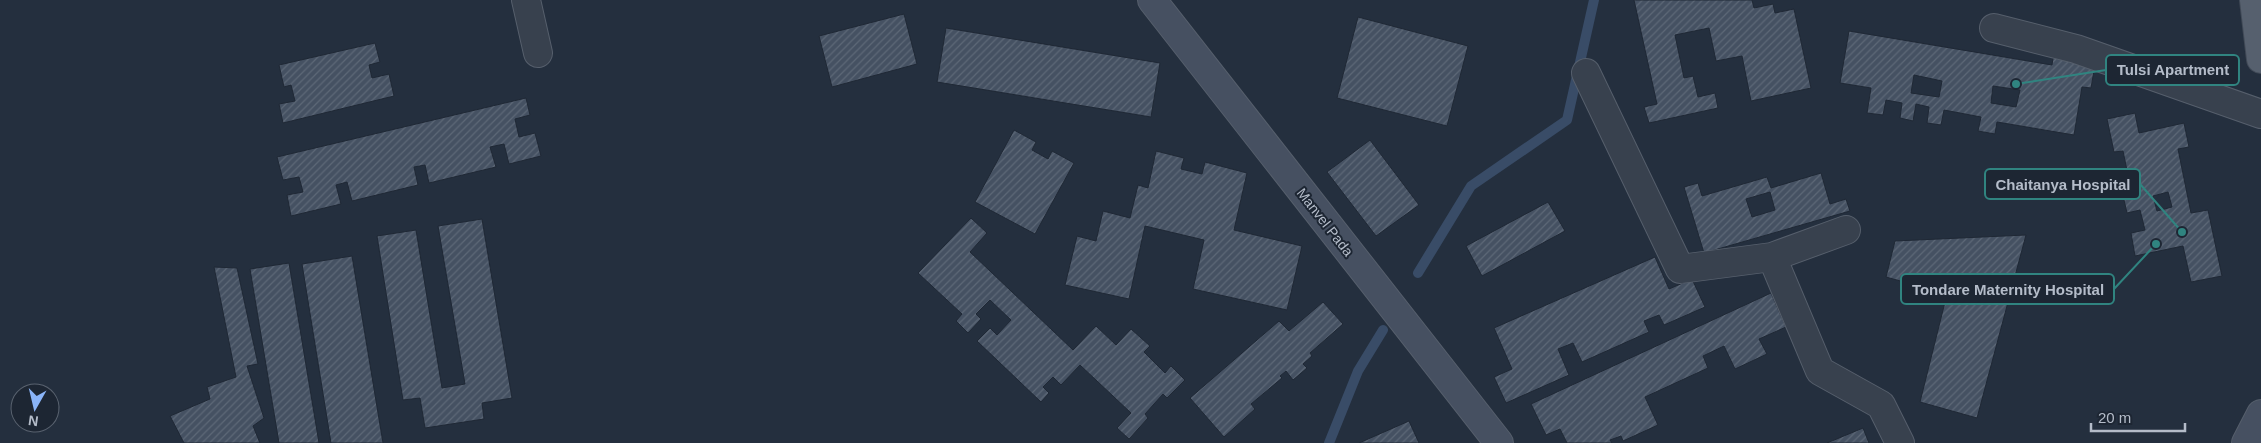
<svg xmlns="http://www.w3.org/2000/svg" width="2261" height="443" font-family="Arial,sans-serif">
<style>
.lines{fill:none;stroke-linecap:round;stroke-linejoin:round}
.stream{stroke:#394c67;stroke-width:10}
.building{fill:url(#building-hatch);stroke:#1f2835;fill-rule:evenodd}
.street-casing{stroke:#565f6c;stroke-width:30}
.secondary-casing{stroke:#565f6c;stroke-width:30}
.primary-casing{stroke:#414a57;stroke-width:30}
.street{stroke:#38414e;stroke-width:28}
.secondary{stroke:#465061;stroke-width:28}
.primary{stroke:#56606e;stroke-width:28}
.labels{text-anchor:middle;stroke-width:4;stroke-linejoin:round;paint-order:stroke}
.street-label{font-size:14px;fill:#b4bcc9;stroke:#1d2633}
.leader{fill:none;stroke:#308480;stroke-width:2}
.callout-dot{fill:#308480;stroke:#1d2633;stroke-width:2}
.callout{fill:#1d2633;stroke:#308480;stroke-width:2}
.callout-label{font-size:15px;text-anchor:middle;font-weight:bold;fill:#b4bcc9}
</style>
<defs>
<pattern id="building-hatch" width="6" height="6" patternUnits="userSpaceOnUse" patternTransform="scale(1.25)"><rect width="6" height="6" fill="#455162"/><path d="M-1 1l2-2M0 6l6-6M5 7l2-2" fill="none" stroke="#5d6877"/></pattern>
</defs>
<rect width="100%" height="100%" fill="#242f3e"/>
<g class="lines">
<!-- stream -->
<path class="stream" d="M 1418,273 L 1471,186 L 1567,120 L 1594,0
M 1329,443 L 1358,371 L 1383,330"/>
</g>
<!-- building -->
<path class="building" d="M 1634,0 L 1752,0 L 1754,8 L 1773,4 L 1775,13 L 1794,9 L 1811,88 L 1751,101 L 1742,56 L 1716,61 L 1709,28 L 1675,35 L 1684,78 L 1693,76 L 1698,97 L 1715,93 L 1718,108 L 1649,123 L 1644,107 L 1657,104 Z
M 904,14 L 917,64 L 832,87 L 819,36 Z
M 1358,17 L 1468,46 L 1447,126 L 1337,98 Z
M 946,28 L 1160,63 L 1151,117 L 937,82 Z
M 1849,31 L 2052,65 L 2053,58 L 2095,65 L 2091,88 L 2082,87 L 2074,135 L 1997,122 L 1995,134 L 1978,131 L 1981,117 L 1944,110 L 1941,125 L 1927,123 L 1929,107 L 1916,104 L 1913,121 L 1900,118 L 1902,103 L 1886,100 L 1883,115 L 1867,113 L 1871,88 L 1840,83 ZM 1914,75 L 1942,81 L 1939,97 L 1911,93 ZM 1993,86 L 2020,90 L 2016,107 L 1991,103 Z
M 375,43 L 380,62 L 369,65 L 372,78 L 389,74 L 394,96 L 283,123 L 279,104 L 295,101 L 291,85 L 284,87 L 279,65 Z
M 526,98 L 530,115 L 515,119 L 519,137 L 535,133 L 541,156 L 509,164 L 504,144 L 490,147 L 496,167 L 429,183 L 425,165 L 414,167 L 418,185 L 352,201 L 347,182 L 336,185 L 341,204 L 291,216 L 287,195 L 303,192 L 299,177 L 283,180 L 277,157 Z
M 2135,113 L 2139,133 L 2184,123 L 2189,147 L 2178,149 L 2191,213 L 2208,210 L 2222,276 L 2191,282 L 2183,246 L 2135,256 L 2131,233 L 2145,230 L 2140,210 L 2127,213 L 2121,187 L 2130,185 L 2123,151 L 2114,152 L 2107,119 ZM 2168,192 L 2172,207 L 2157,211 L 2153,196 Z
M 1014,130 L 1036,142 L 1032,150 L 1048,159 L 1052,151 L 1074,163 L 1035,234 L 975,202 Z
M 1370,140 L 1419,205 L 1376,236 L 1327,172 Z
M 1156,151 L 1184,158 L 1181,169 L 1202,174 L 1205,162 L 1247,173 L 1234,230 L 1302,246 L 1287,310 L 1193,289 L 1204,240 L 1145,226 L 1129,299 L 1065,285 L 1077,236 L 1096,241 L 1103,211 L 1130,218 L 1138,185 L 1148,188 Z
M 1821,173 L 1830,204 L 1846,199 L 1850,211 L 1704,253 L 1684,187 L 1698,183 L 1702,196 L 1767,177 L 1771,188 ZM 1770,192 L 1775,210 L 1752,217 L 1746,199 Z
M 1548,202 L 1565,231 L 1482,276 L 1466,246 Z
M 971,218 L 987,233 L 970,252 L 1073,350 L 1096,326 L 1116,345 L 1131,329 L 1150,346 L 1144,352 L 1165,373 L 1171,366 L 1185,380 L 1167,398 L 1163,394 L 1145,414 L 1148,418 L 1129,439 L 1117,428 L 1131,413 L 1080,365 L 1061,385 L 1053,377 L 1043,387 L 1049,393 L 1041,402 L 977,341 L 990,328 L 997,335 L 1011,320 L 990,300 L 976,314 L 981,319 L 968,333 L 956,321 L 962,314 L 918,273 Z
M 482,219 L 512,398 L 482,403 L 484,419 L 425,428 L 420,398 L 403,400 L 377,236 L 416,230 L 442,388 L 465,384 L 438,226 Z
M 2026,235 L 1977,418 L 1920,402 L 1947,294 L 1886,277 L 1895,241 Z
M 352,256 L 383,443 L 331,443 L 302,264 Z
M 1655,257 L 1669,289 L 1692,279 L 1705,307 L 1664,325 L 1659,315 L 1644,321 L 1649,332 L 1582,362 L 1573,343 L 1558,349 L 1569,375 L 1506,403 L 1494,377 L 1512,369 L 1494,328 Z
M 289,263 L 319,443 L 279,443 L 250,269 Z
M 214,267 L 237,268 L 258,364 L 247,366 L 264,418 L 253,426 L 260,443 L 184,443 L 170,416 L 210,399 L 207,387 L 236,377 Z
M 1771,293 L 1786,327 L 1759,339 L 1767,354 L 1735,369 L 1724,346 L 1703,356 L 1708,368 L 1645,397 L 1658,425 L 1623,441 L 1621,436 L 1610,440 L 1612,443 L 1567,443 L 1560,429 L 1546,435 L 1531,404 Z
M 1323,302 L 1343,324 L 1310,353 L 1312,356 L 1303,364 L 1307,368 L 1293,380 L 1286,371 L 1280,376 L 1282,378 L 1251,404 L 1255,409 L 1224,437 L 1190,398 L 1279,321 L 1289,331 Z
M 1409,421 L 1419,443 L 1359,443 Z
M 1863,428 L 1869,443 L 1827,443 Z"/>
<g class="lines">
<!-- street casing -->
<g class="street-casing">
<path id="street" d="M 526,0 L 538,53
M 1994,28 L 2076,49 L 2261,114
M 1586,73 L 1680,269 L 1772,257 L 1820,371 L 1881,405 L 1900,443
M 1772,257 L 1846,230"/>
</g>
<!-- secondary casing -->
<g class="secondary-casing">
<path id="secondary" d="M 1152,0 L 1499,443
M 2246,443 L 2261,414"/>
</g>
<!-- primary casing -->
<g class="primary-casing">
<path id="primary" d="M 2254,0 L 2261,59"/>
</g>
<!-- street -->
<use href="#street" class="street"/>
<!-- secondary -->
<use href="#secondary" class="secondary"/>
<!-- primary -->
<use href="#primary" class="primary"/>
</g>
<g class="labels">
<!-- street labels -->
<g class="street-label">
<text transform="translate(1325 222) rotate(52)" y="5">Manvel Pada</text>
</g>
</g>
<!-- callouts -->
<path class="leader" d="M2016 84L2106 70M2182 232L2140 184M2156 244L2114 289"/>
<g class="callout-dot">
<circle cx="2016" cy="84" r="5"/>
<circle cx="2182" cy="232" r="5"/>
<circle cx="2156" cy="244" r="5"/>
</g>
<g class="callout">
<rect x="2106" y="55" width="133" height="30" rx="5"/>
<rect x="1985" y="169" width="155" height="30" rx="5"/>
<rect x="1901" y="274" width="213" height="30" rx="5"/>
</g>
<g class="callout-label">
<text x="2173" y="75">Tulsi Apartment</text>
<text x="2063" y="190">Chaitanya Hospital</text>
<text x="2008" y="295">Tondare Maternity Hospital</text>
</g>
<!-- north arrow -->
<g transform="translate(35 408) rotate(188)"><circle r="24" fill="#1d2633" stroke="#59626f"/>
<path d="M0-4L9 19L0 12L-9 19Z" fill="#8ab4f8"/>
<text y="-8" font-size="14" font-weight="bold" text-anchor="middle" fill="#b4bcc9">N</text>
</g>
<!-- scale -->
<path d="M2091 423v8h94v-8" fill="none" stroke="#b4bcc9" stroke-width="2.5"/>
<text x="2098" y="423" font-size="15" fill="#b4bcc9" stroke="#1d2633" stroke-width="4" paint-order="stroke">20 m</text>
</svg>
